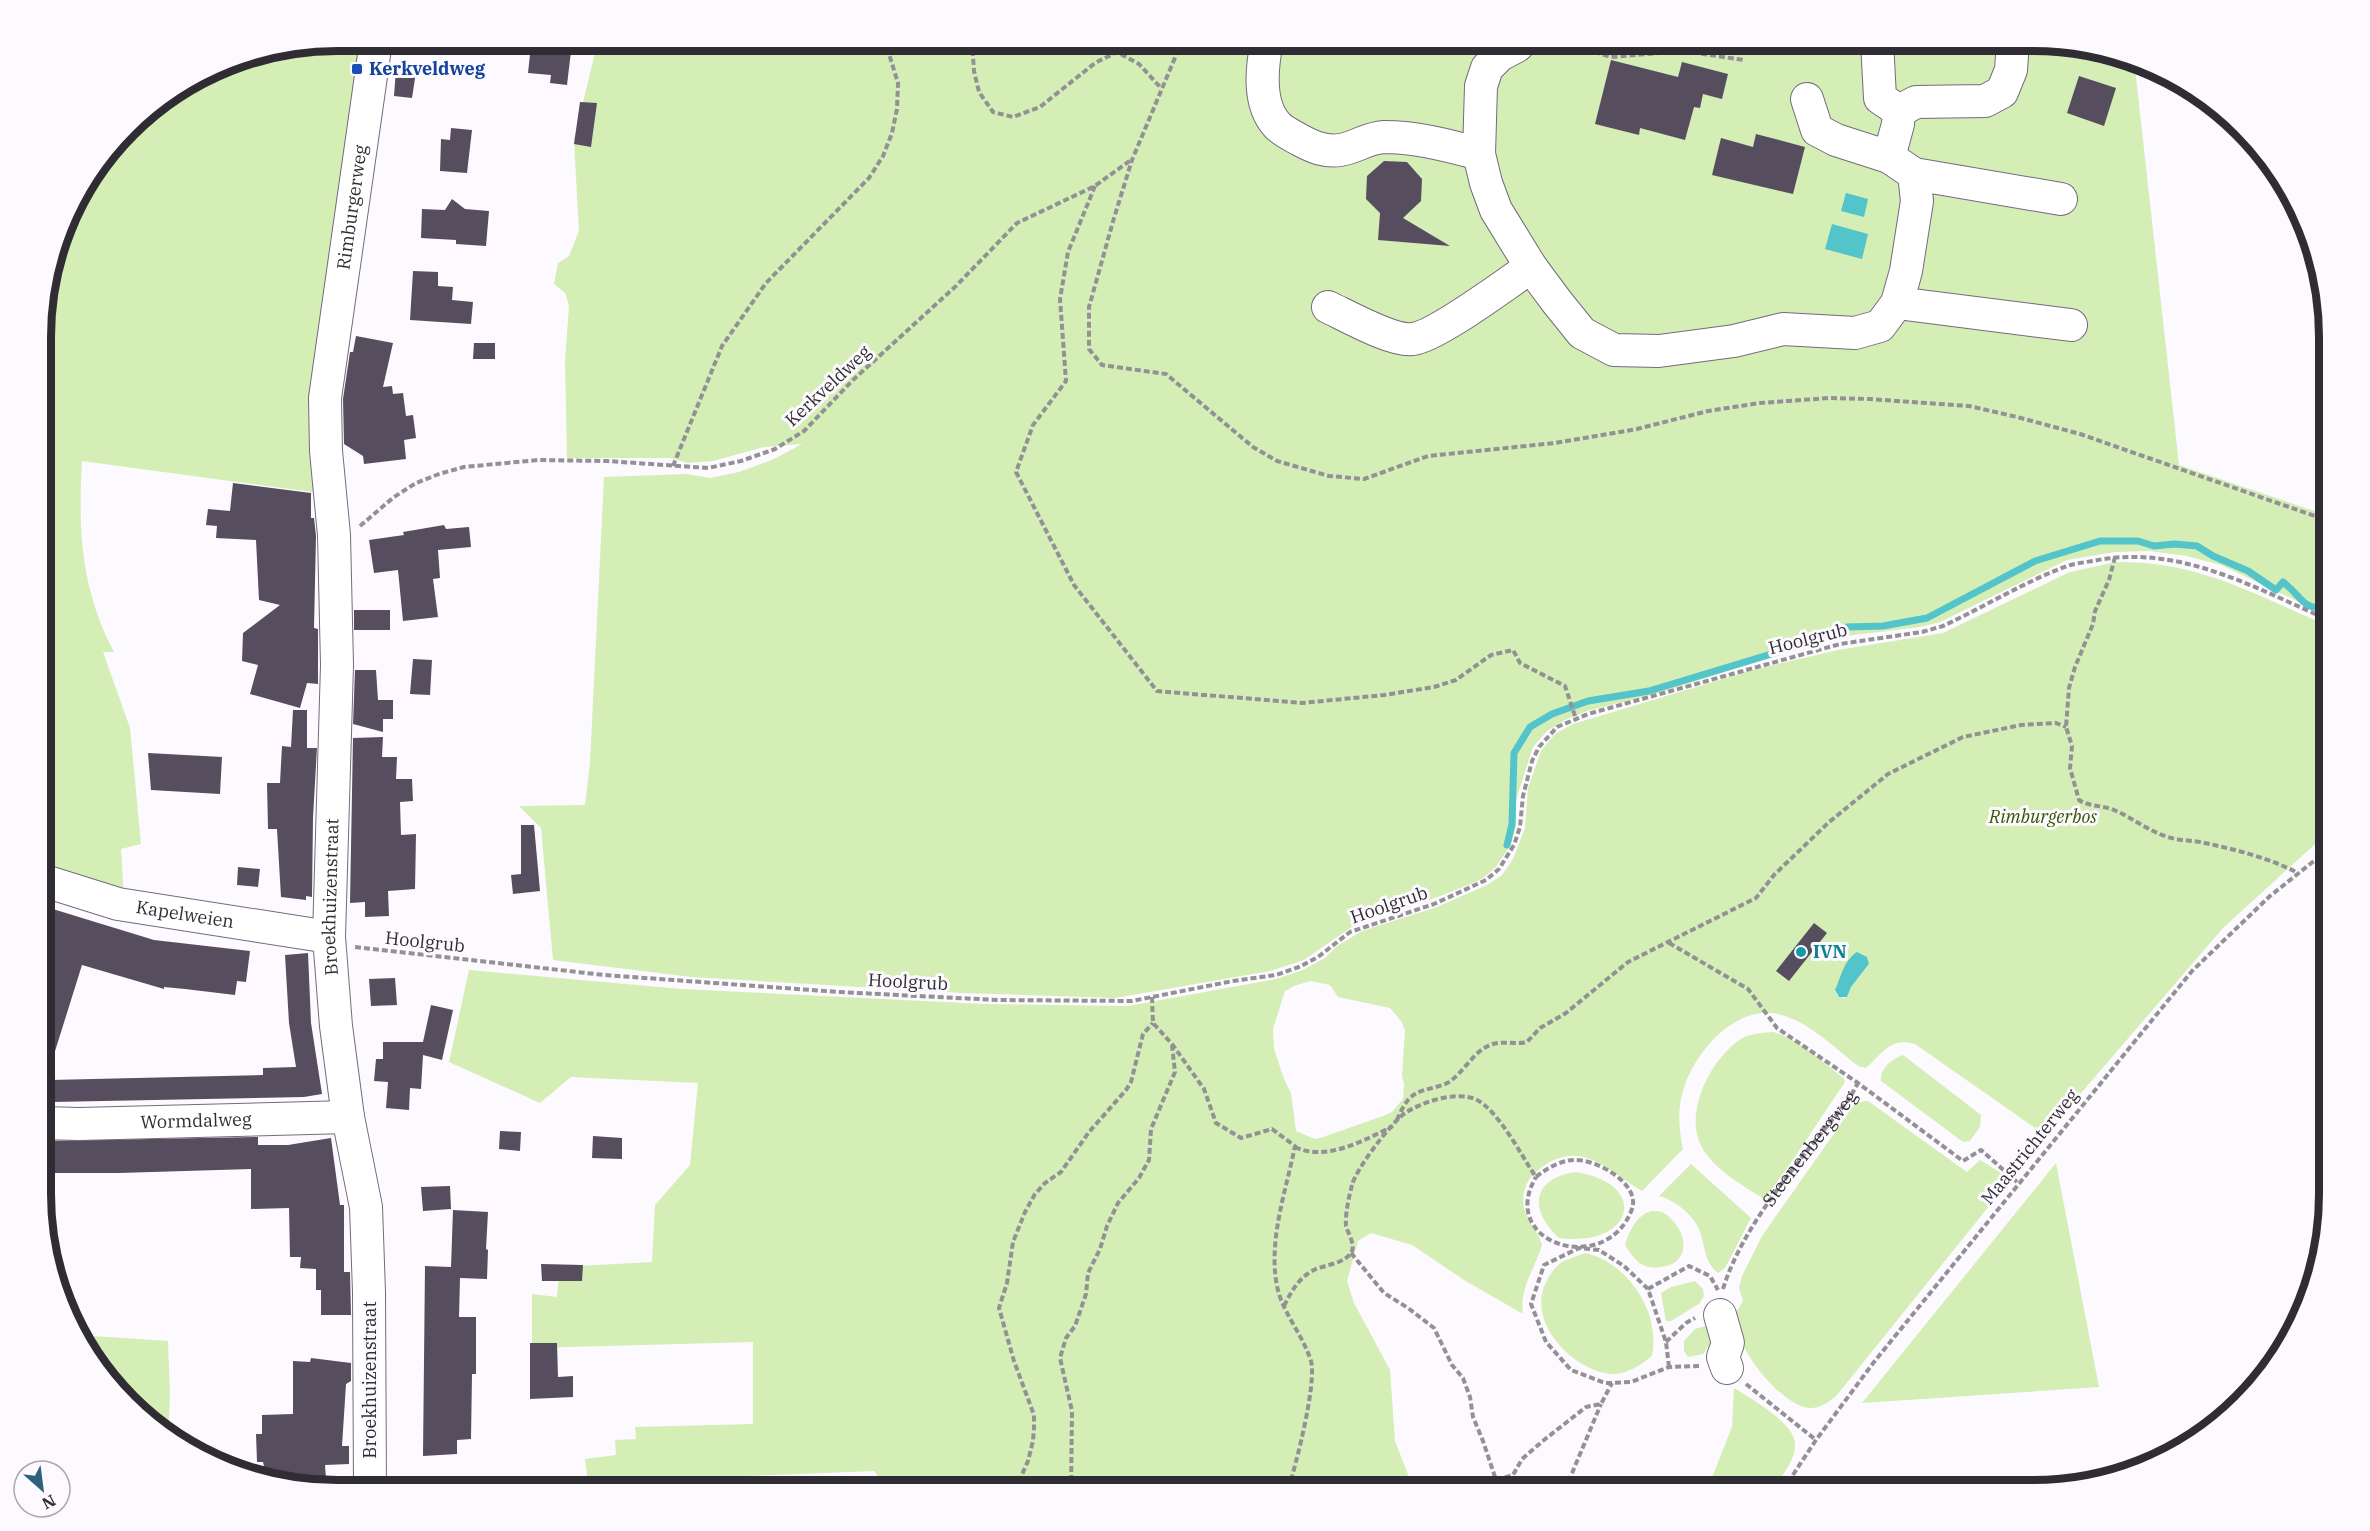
<svg xmlns="http://www.w3.org/2000/svg" width="2370" height="1531" font-family="'IBM Plex Serif',serif">
<style>
.green{fill:#d4eeb6;fill-rule:evenodd}
.water{fill:#53c4c9}
.lines{fill:none;stroke-linecap:round;stroke-linejoin:round}
.stream{stroke:#53c4c9;stroke-width:7}
.building{fill:#564d5f}
.minor-casing{stroke:#746a7d;stroke-width:34}
.path{stroke:#939096;stroke-width:4;stroke-dasharray:6 3;stroke-linecap:butt}
.minor{stroke:#fff;stroke-width:32}
.transit-dot{fill:#1a4fb4;stroke:#fcfafe;stroke-width:2}
.culture-dot{fill:#0f9aa8;stroke:#fcfafe;stroke-width:2}
.labels{text-anchor:middle;stroke-width:6;stroke-linejoin:round;paint-order:stroke}
.transit-label{font-size:18px;font-weight:bold;fill:#164399;stroke:#fcfafe;text-anchor:start}
.street-label{font-size:18px;fill:#302c34;stroke:#fcfafe}
.park-label{font-size:18px;font-style:italic;fill:#385403;stroke:#fcfafe}
.culture-label{font-size:18px;font-weight:bold;fill:#0d838f;stroke:#fcfafe;text-anchor:start}
.rim{fill:none;stroke:#302c34;stroke-width:8}
</style>
<rect width="100%" height="100%" fill="#fcfafe"/>
<!-- green -->
<path class="green" d="M 337,41 L 366,41 L 320,493 L 82,461 C 78,531 81,589 114,652 L 103,652 L 130,728 L 141,844 L 121,849 L 124,897 L 43,874 L 43,298 L 71,205 L 141,114 L 224,63 Z
M 596,41 L 2034,41 L 2128,56 L 2134,59 L 2179,465 L 2329,516 L 2329,616 L 2221,565 L 2187,556 L 2150,551 L 2115,552 L 2067,560 L 1940,622 L 1920,627 L 1838,637 L 1648,696 L 1587,711 L 1565,720 L 1547,731 L 1533,747 L 1516,800 L 1516,826 L 1511,844 L 1496,867 L 1483,878 L 1471,884 L 1427,901 L 1356,924 L 1304,960 L 1270,971 L 1115,998 L 962,993 L 691,977 L 553,960 L 541,828 L 519,806 L 585,805 L 590,763 L 604,477 L 687,474 L 710,478 L 739,472 L 774,459 L 802,444 L 764,447 L 713,461 L 688,463 L 670,458 L 567,458 L 565,362 L 569,305 L 565,293 L 554,284 L 558,263 L 569,256 L 579,231 L 574,140 L 594,57 Z
M 2116,562 C 2201,561 2254,595 2329,626 L 2329,836 L 2313,846 L 2223,928 L 2045,1135 L 1915,1044 C 1890,1037 1883,1053 1866,1068 L 1858,1066 C 1835,1048 1808,1021 1778,1014 C 1735,1004 1693,1054 1683,1091 C 1677,1111 1679,1129 1683,1149 L 1642,1191 C 1606,1169 1579,1136 1537,1171 C 1526,1180 1521,1194 1524,1208 C 1527,1222 1539,1232 1542,1245 C 1535,1269 1519,1288 1523,1314 L 1464,1280 L 1412,1245 L 1371,1233 L 1358,1241 L 1347,1281 L 1354,1303 L 1390,1370 L 1395,1441 L 1414,1490 L 879,1490 L 878,1476 L 874,1471 L 721,1477 L 615,1490 L 589,1490 L 585,1459 L 616,1455 L 615,1440 L 636,1439 L 635,1427 L 753,1424 L 753,1342 L 532,1348 L 532,1294 L 557,1297 L 560,1267 L 652,1262 L 655,1205 L 690,1165 L 698,1083 L 571,1077 L 540,1103 L 449,1062 L 469,970 L 682,989 L 984,1004 L 1128,1006 L 1276,979 L 1303,970 L 1325,958 L 1337,946 L 1362,931 L 1437,907 L 1487,885 L 1502,875 L 1513,859 L 1525,828 L 1528,788 L 1541,751 L 1555,734 L 1573,724 L 1753,670 L 1838,650 L 1943,633 L 2070,572 ZM 1850,957 L 1867,957 L 1869,965 L 1851,987 L 1847,997 L 1844,998 L 1837,995 L 1835,990 ZM 1310,981 L 1330,985 L 1338,997 L 1390,1008 L 1401,1021 L 1405,1030 L 1402,1076 L 1404,1084 L 1403,1099 L 1392,1112 L 1383,1116 L 1323,1137 L 1315,1139 L 1296,1131 L 1291,1093 L 1284,1079 L 1274,1049 L 1273,1029 L 1285,991 L 1294,986 Z
M 1773,1032 C 1800,1039 1822,1062 1844,1078 L 1845,1082 L 1788,1167 L 1764,1199 C 1741,1184 1710,1168 1699,1141 C 1686,1107 1713,1057 1741,1039 C 1751,1033 1762,1033 1773,1032 Z
M 1903,1055 L 1981,1115 L 1980,1127 L 1970,1141 L 1963,1142 L 1881,1081 C 1880,1068 1892,1059 1903,1055 Z
M 1864,1101 L 1868,1101 L 1967,1172 L 1980,1160 L 2006,1176 L 2006,1185 L 1837,1395 C 1829,1402 1820,1409 1808,1408 C 1780,1404 1730,1343 1736,1314 C 1737,1310 1741,1305 1743,1301 L 1739,1288 L 1742,1276 L 1762,1236 L 1854,1105 Z
M 2056,1163 L 2099,1387 L 1862,1403 Z
M 1691,1164 L 1751,1218 L 1725,1268 L 1718,1273 C 1704,1263 1705,1244 1699,1229 C 1692,1214 1675,1200 1659,1196 Z
M 1575,1172 C 1651,1183 1634,1248 1559,1238 C 1529,1211 1531,1179 1575,1172 Z
M 1651,1211 C 1655,1211 1661,1211 1664,1213 C 1687,1228 1694,1263 1661,1267 C 1642,1270 1635,1260 1625,1245 C 1630,1230 1635,1217 1651,1211 Z
M 1585,1253 C 1628,1262 1661,1313 1652,1356 C 1641,1365 1626,1375 1611,1374 C 1572,1370 1526,1322 1546,1282 C 1550,1274 1556,1265 1564,1261 C 1570,1258 1578,1256 1585,1253 Z
M 1695,1281 L 1703,1289 L 1704,1296 L 1699,1304 L 1671,1321 L 1666,1321 L 1661,1293 L 1671,1287 Z
M 1706,1326 C 1715,1339 1712,1342 1703,1354 L 1688,1357 L 1684,1351 L 1684,1341 L 1695,1329 Z
M 78,1335 L 168,1341 L 170,1396 L 168,1437 L 114,1390 L 80,1343 Z
M 1734,1388 C 1750,1398 1795,1423 1795,1444 C 1796,1459 1781,1477 1773,1490 L 1707,1490 L 1732,1427 Z"/>
<!-- water -->
<path class="water" d="M 1846,193 L 1868,199 L 1864,217 L 1841,211 Z
M 1832,224 L 1868,234 L 1862,259 L 1825,249 Z
M 1857,952 L 1867,957 L 1869,964 L 1851,987 L 1847,997 L 1839,997 L 1835,990 C 1841,977 1844,960 1857,952 Z"/>
<g class="lines">
<!-- stream -->
<path class="stream" d="M 1507,845 L 1512,824 L 1514,753 L 1530,727 L 1552,714 L 1588,701 L 1649,691 L 1781,651 L 1847,627 L 1883,626 L 1927,618 L 2035,561 L 2100,541 L 2138,541 L 2154,546 L 2175,544 L 2197,546 L 2213,556 L 2248,571 L 2276,590 L 2283,582 C 2304,598 2299,608 2329,609"/>
</g>
<!-- building -->
<path class="building" d="M 555,41 L 572,43 L 567,85 L 550,83 L 551,75 L 528,73 L 531,45 L 554,47 Z
M 1611,60 L 1678,77 L 1682,62 L 1728,74 L 1722,99 L 1703,94 L 1700,108 L 1694,107 L 1685,140 L 1640,128 L 1639,135 L 1595,124 Z
M 396,69 L 416,72 L 412,98 L 394,96 Z
M 2079,76 L 2116,88 L 2104,126 L 2067,113 Z
M 580,102 L 597,103 L 591,147 L 574,144 Z
M 451,128 L 472,130 L 467,173 L 440,171 L 441,139 L 450,140 Z
M 1756,134 L 1805,147 L 1793,194 L 1712,175 L 1721,138 L 1753,147 Z
M 1384,161 L 1407,162 L 1422,179 L 1421,201 L 1403,218 L 1450,246 L 1378,240 L 1380,213 L 1366,199 L 1367,176 Z
M 452,199 L 465,209 L 489,211 L 486,246 L 456,244 L 456,240 L 421,238 L 422,209 L 445,210 Z
M 413,271 L 438,272 L 438,286 L 453,287 L 452,300 L 473,302 L 471,324 L 410,320 Z
M 356,336 L 393,343 L 383,387 L 392,386 L 393,394 L 403,393 L 406,416 L 413,415 L 416,438 L 404,440 L 406,459 L 364,464 L 363,456 L 344,444 L 343,399 L 350,352 L 353,352 Z
M 474,343 L 495,343 L 495,359 L 473,359 Z
M 233,483 L 311,493 L 311,518 L 314,518 L 316,536 L 314,628 L 318,629 L 318,684 L 307,683 L 300,708 L 250,694 L 258,665 L 242,661 L 243,633 L 280,605 L 259,600 L 256,540 L 216,538 L 217,526 L 206,525 L 208,509 L 230,511 Z
M 444,525 L 446,529 L 469,527 L 471,547 L 438,550 L 440,578 L 433,579 L 438,617 L 403,621 L 398,570 L 374,573 L 369,540 L 404,535 L 403,532 Z
M 354,610 L 390,610 L 390,630 L 354,630 Z
M 413,659 L 432,660 L 430,695 L 410,694 Z
M 355,670 L 376,670 L 378,700 L 393,700 L 393,719 L 383,719 L 383,732 L 353,724 Z
M 293,710 L 307,710 L 307,748 L 317,748 L 313,817 L 312,897 L 306,896 L 306,900 L 281,897 L 277,829 L 268,829 L 267,783 L 280,783 L 282,746 L 291,747 Z
M 383,737 L 382,757 L 397,757 L 396,779 L 412,779 L 413,801 L 400,802 L 401,835 L 416,834 L 415,889 L 388,891 L 389,916 L 365,917 L 365,902 L 350,903 L 353,738 Z
M 148,753 L 222,757 L 220,794 L 151,790 Z
M 521,825 L 534,825 L 540,891 L 513,894 L 511,875 L 521,874 Z
M 238,867 L 260,869 L 258,887 L 237,885 Z
M 43,906 L 154,940 L 250,951 L 246,982 L 237,981 L 235,995 L 185,989 L 164,987 L 164,989 L 82,965 L 46,1080 L 43,1080 Z
M 1814,923 L 1827,933 L 1789,981 L 1776,971 Z
M 308,953 L 311,1023 L 322,1094 L 304,1097 L 52,1102 L 50,1080 L 263,1075 L 263,1068 L 296,1067 L 289,1023 L 285,955 Z
M 395,978 L 397,1005 L 371,1006 L 369,979 Z
M 431,1005 L 453,1010 L 442,1060 L 423,1055 L 421,1089 L 410,1088 L 409,1110 L 386,1108 L 388,1082 L 374,1081 L 376,1059 L 383,1059 L 383,1042 L 423,1042 Z
M 500,1131 L 521,1132 L 520,1151 L 499,1149 Z
M 593,1136 L 622,1138 L 622,1159 L 592,1158 Z
M 258,1137 L 258,1145 L 288,1145 L 331,1138 L 340,1205 L 344,1205 L 344,1272 L 350,1272 L 351,1315 L 321,1315 L 321,1290 L 316,1290 L 316,1269 L 300,1268 L 301,1257 L 290,1257 L 289,1208 L 251,1209 L 251,1169 L 119,1173 L 43,1173 L 43,1141 Z
M 450,1186 L 451,1209 L 423,1211 L 421,1187 Z
M 453,1210 L 488,1212 L 486,1249 L 488,1250 L 487,1279 L 460,1278 L 459,1317 L 476,1317 L 476,1374 L 472,1374 L 471,1439 L 457,1440 L 457,1454 L 423,1456 L 425,1266 L 451,1267 Z
M 541,1264 L 583,1265 L 582,1281 L 542,1281 Z
M 530,1343 L 557,1343 L 558,1377 L 573,1376 L 573,1397 L 530,1399 Z
M 311,1358 L 351,1363 L 351,1381 L 346,1384 L 342,1446 L 349,1446 L 349,1464 L 325,1465 L 326,1479 L 295,1480 L 295,1484 L 267,1479 L 263,1462 L 257,1462 L 256,1434 L 262,1434 L 262,1415 L 293,1414 L 293,1361 L 310,1362 Z"/>
<g class="lines">
<!-- minor casing -->
<g class="minor-casing">
<g id="minor">
<path d="M 1267,41 C 1262,66 1257,103 1277,125 C 1282,131 1293,136 1300,140 C 1313,147 1324,152 1340,150 C 1355,148 1367,138 1384,137 C 1416,137 1448,145 1479,154"/>
<path d="M 1522,41 L 1517,46 L 1500,55 L 1487,68 L 1481,86 L 1479,154 L 1486,183 L 1496,210 L 1531,267 L 1557,302 L 1582,333 L 1614,350 L 1659,351 L 1734,341 L 1783,329 L 1855,333 L 1880,326 L 1897,303 L 1906,271 L 1917,201 L 1914,174 L 1889,157 L 1836,140 L 1817,130 L 1807,99"/>
<path d="M 1877,41 L 1880,98 L 1899,111 L 1898,124 L 1889,157"/>
<path d="M 1899,111 L 1916,102 L 1985,101 L 2002,92 L 2011,70 L 2013,41"/>
<path d="M 1914,174 L 2061,199"/>
<path d="M 1897,303 L 2071,325"/>
<path d="M 1328,307 C 1347,316 1393,342 1413,339 C 1437,336 1507,283 1531,267"/>
<path id="s2" d="M 43,883 L 51,883 L 118,904 L 329,937"/>
<path id="s3" d="M 43,1123 L 79,1124 L 348,1117"/>
<path d="M 1720,1315 L 1728,1343 L 1723,1357 L 1727,1368"/>
<path id="s4" d="M 370,1490 L 369,1292 L 366,1207 L 348,1117 L 336,1026 L 329,937 L 337,665 L 334,535 L 326,451 L 325,398 L 376,41"/>
</g>
</g>
<!-- path -->
<g class="path">
<path d="M 972,41 L 974,71 L 979,92 L 993,112 L 1013,117 L 1040,107 L 1095,63 L 1117,52 L 1139,64 L 1161,88"/>
<path d="M 1099,41 L 1117,52"/>
<path d="M 1182,41 L 1132,160 L 1114,218 L 1089,307 L 1089,349 L 1102,365 L 1166,374 L 1253,447 L 1277,461 L 1329,476 L 1364,479 L 1428,456 L 1555,443 L 1637,429 L 1708,411 L 1760,403 L 1829,398 L 1869,399 L 1969,406 L 2017,417 L 2080,434 L 2329,521"/>
<path d="M 1560,41 L 1611,57 L 1683,51 L 1744,60"/>
<path d="M 1095,186 L 1068,252 L 1060,299 L 1066,381 L 1033,425 L 1016,472 L 1074,585 L 1157,691 L 1302,703 L 1384,695 L 1434,687 L 1456,680 L 1491,655 L 1513,650 L 1520,663 L 1565,686 L 1576,719"/>
<path d="M 673,466 L 722,346 L 766,283 L 869,178 L 883,156 L 892,133 L 897,109 L 898,83 L 885,41"/>
<path d="M 360,526 L 394,497 L 416,483 L 439,474 L 464,467 L 538,460 L 607,461 L 708,468 L 741,461 L 775,449 L 804,431 L 853,380 L 956,286 L 1017,223 L 1095,186 L 1131,160"/>
<path d="M 2115,557 L 2109,580 L 2095,611 L 2093,624 L 2075,667 L 2069,688 L 2066,727 L 2072,746 L 2070,768 L 2079,800 C 2090,807 2102,805 2114,810 C 2133,818 2148,831 2168,837 C 2180,841 2193,840 2205,843 C 2237,850 2269,858 2298,873"/>
<path d="M 1669,943 L 1748,989 L 1777,1028 L 1858,1083 L 1963,1161 L 1981,1150 L 2018,1183"/>
<path d="M 355,947 L 604,975 L 839,992 L 997,1000 L 1132,1001 L 1233,981 L 1276,975 L 1299,967 L 1318,957 L 1350,932 L 1434,904 L 1486,880 L 1499,869 L 1514,845 L 1520,827 L 1523,796 L 1532,761 L 1539,747 L 1557,727 L 1588,714 L 1840,644 L 1922,632 L 1943,626 C 1984,607 2024,582 2067,566 C 2076,563 2088,562 2098,560 C 2181,545 2255,588 2329,620"/>
<path d="M 1152,997 L 1153,1023 L 1172,1044 L 1204,1089 L 1216,1123 L 1241,1138 L 1272,1129 L 1295,1146 C 1286,1191 1268,1240 1277,1286 C 1282,1312 1303,1335 1311,1361 C 1317,1383 1296,1465 1288,1490"/>
<path d="M 1397,1120 C 1400,1113 1405,1102 1411,1097 C 1421,1088 1437,1089 1449,1082 C 1464,1072 1473,1052 1490,1045 C 1502,1040 1515,1045 1527,1042 L 1540,1028 L 1566,1013 L 1628,962 L 1756,898 L 1774,875 L 1828,823 L 1888,774 L 1963,737 L 2021,725 L 2056,723 L 2066,727"/>
<path d="M 1295,1147 C 1326,1162 1365,1140 1393,1126"/>
<path d="M 1351,1253 L 1384,1293 L 1408,1308 L 1434,1328 L 1452,1365 L 1463,1378 L 1470,1397 L 1473,1417 L 1483,1441 L 1496,1480 L 1513,1475 L 1522,1459 L 1544,1440 L 1586,1407 L 1601,1404 L 1612,1383"/>
<path d="M 1648,1289 L 1689,1266 L 1710,1276 L 1718,1290"/>
<path id="s1" d="M 1723,1289 C 1743,1223 1806,1153 1849,1099 L 1858,1083"/>
<path d="M 1284,1306 C 1291,1292 1298,1279 1312,1271 C 1324,1264 1345,1265 1352,1251 C 1355,1244 1348,1233 1346,1226 C 1345,1214 1349,1197 1352,1185 C 1356,1169 1391,1123 1405,1113 C 1422,1102 1455,1091 1475,1099 C 1498,1109 1522,1157 1536,1177 C 1546,1169 1559,1161 1573,1160 C 1594,1158 1641,1183 1632,1209 C 1607,1278 1496,1244 1536,1177"/>
<path d="M 1666,1342 L 1686,1323 L 1695,1318"/>
<path d="M 1669,1367 L 1666,1342 L 1648,1289 L 1624,1266 L 1599,1250 L 1579,1248 L 1544,1265 L 1531,1304 L 1546,1342 L 1571,1370 L 1605,1383 L 1612,1383 L 1631,1382 L 1669,1367 L 1699,1366"/>
<path d="M 1746,1384 L 1816,1440"/>
<path d="M 1015,1490 L 1028,1461 L 1033,1441 L 1034,1428 L 1034,1415 L 1014,1361 L 999,1308 L 1007,1283 L 1013,1242 L 1025,1212 L 1035,1194 L 1045,1183 L 1061,1172 L 1089,1132 L 1126,1090 L 1131,1082 L 1143,1034 L 1153,1023"/>
<path d="M 1071,1490 L 1072,1411 L 1060,1358 L 1066,1338 L 1075,1326 L 1086,1294 L 1088,1273 L 1100,1249 L 1107,1226 L 1118,1203 L 1139,1178 L 1149,1160 L 1151,1129 L 1175,1072 L 1172,1045"/>
<path d="M 1565,1490 L 1601,1404"/>
<path d="M 1783,1490 L 1816,1440 L 1874,1362 L 2192,971 L 2270,896 L 2329,849"/>
</g>
<!-- minor -->
<use href="#minor" class="minor"/>
</g>
<!-- markers -->
<rect class="transit-dot" x="351" y="63" width="12" height="12" rx="3"/>
<circle class="culture-dot" cx="1801" cy="952" r="6"/>
<g class="labels">
<!-- transit labels -->
<g class="transit-label">
<text x="369" y="75">Kerkveldweg</text>
</g>
<!-- street labels -->
<g class="street-label">
<text dy="6" stroke="none"><textPath href="#s4" startOffset="1288">Rimburgerweg</textPath></text>
<text transform="translate(828 386) rotate(-43)" y="6">Kerkveldweg</text>
<text transform="translate(1808 639) rotate(-14)" y="6">Hoolgrub</text>
<text dy="6" stroke="none"><textPath href="#s4" startOffset="596">Broekhuizenstraat</textPath></text>
<text transform="translate(1389 905) rotate(-19)" y="6">Hoolgrub</text>
<text dy="6" stroke="none"><textPath href="#s2" startOffset="146">Kapelweien</textPath></text>
<text transform="translate(425 942) rotate(6)" y="6">Hoolgrub</text>
<text transform="translate(908 982) rotate(3)" y="6">Hoolgrub</text>
<text dy="6" stroke="none"><textPath href="#s3" startOffset="153">Wormdalweg</textPath></text>
<text transform="translate(2030 1147) rotate(-51)" y="6">Maastrichterweg</text>
<text dy="6" stroke="none"><textPath href="#s1" startOffset="166">Steenenbergweg</textPath></text>
<text transform="translate(370 1380) rotate(-90)" y="6">Broekhuizenstraat</text>
</g>
<!-- park labels -->
<g class="park-label">
<text x="2043" y="823">Rimburgerbos</text>
</g>
<!-- culture labels -->
<g class="culture-label">
<text x="1813" y="958">IVN</text>
</g>
</g>
<!-- crop -->
<path d="M0 0H2370V1531H0ZM337 51H2033A286 286 0 0 1 2319 337V1194A286 286 0 0 1 2033 1480H337A286 286 0 0 1 51 1194V337A286 286 0 0 1 337 51Z" fill="#fcfafe" fill-rule="evenodd"/>
<path class="rim" d="M337 51H2033A286 286 0 0 1 2319 337V1194A286 286 0 0 1 2033 1480H337A286 286 0 0 1 51 1194V337A286 286 0 0 1 337 51Z"/>
<!-- north arrow -->
<g transform="translate(42 1489) rotate(152)"><circle r="28" fill="#fcfafe" stroke="#aaa8ad" stroke-width="1.5"/>
<path d="M0-4.5L10 22L0 15L-10 22Z" fill="#2d627e"/>
<text y="-9" font-size="16" font-weight="bold" text-anchor="middle" fill="#302c34">N</text>
</g>
</svg>
